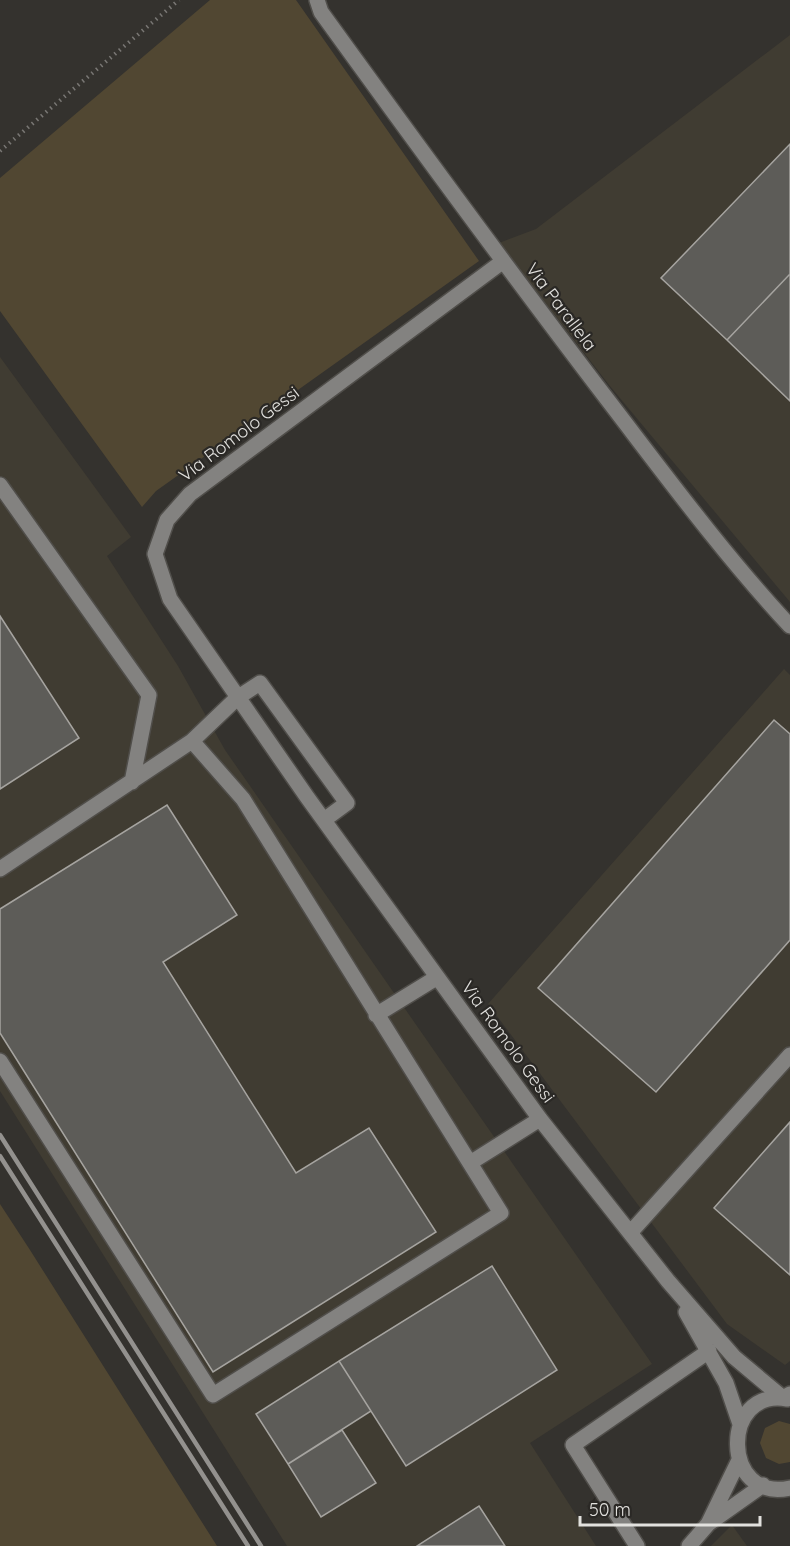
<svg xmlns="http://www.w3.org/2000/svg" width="790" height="1546" font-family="Quicksand,sans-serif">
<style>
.built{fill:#403c32}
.green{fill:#514732}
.building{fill:#5d5c58;stroke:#a6a4a0;stroke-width:1.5}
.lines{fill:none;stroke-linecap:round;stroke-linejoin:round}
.minor-casing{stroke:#504e4a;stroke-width:18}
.path{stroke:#797774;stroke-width:4;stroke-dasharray:1.5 4.5;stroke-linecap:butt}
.minor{stroke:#838280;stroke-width:15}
.rail{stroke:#93918e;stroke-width:4.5}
.labels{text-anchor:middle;stroke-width:4.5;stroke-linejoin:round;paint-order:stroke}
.street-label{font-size:18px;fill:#e2e1de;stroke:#2a2825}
</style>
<rect width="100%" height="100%" fill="#34322e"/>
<!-- built -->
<path class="built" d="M 790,35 L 790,602 L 609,385 L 499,243 L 536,229 Z
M 0,357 L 131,537 L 107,556 L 178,666 L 225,750 L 652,1364 L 530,1443 L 596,1546 L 287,1546 L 0,1091 Z
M 784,669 L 790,675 L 790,1361 L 785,1365 L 727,1324 L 488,1004 Z
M 732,1525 L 747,1546 L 711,1546 Z"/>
<!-- green -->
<path class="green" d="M 210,0 L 296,0 L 479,261 L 156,491 L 142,507 L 0,311 L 0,178 Z
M 0,1204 L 30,1250 L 217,1546 L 0,1546 Z
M 779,1421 L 790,1424 L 790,1462 L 779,1464 L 766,1458 L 760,1443 L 765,1428 Z"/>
<!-- building -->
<path class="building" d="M 790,144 L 790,274 L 727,340 L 661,278 Z
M 790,274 L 790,401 L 727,340 Z
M 0,616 L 79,738 L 0,789 Z
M 774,720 L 790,734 L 790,940 L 656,1092 L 538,988 Z
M 167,805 L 237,915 L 163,962 L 296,1173 L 369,1128 L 436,1232 L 213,1372 L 0,1033 L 0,909 Z
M 790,1122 L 790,1275 L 714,1208 Z
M 492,1266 L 557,1370 L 406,1466 L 339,1361 Z
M 339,1361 L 371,1411 L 288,1464 L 256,1414 Z
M 342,1430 L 376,1483 L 321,1517 L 288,1464 Z
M 479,1506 L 505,1546 L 417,1546 Z"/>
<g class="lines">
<!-- minor casing -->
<g class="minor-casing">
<path id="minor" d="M 317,0 L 321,12 C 415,142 510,272 607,399 C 666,476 724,555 790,626
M 502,262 L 190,494 L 167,520 L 155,554 L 170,599 L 307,797 L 540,1119 L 668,1281 L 734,1357 L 783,1398 L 790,1394
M 0,485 L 149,695 L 132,782
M 0,869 L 192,741 L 237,698 L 260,683 L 347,803 L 324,820
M 376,1015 L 436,978
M 0,1061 L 213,1395 L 501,1213 L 243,799 L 192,741
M 470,1163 L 540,1119
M 630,1233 L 790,1055
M 686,1312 L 726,1383 L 740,1424
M 787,1399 C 720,1387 721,1503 790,1488
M 709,1522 L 739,1460
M 637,1546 L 573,1445 L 709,1351
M 689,1546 L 708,1524 L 763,1485"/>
</g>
<!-- path -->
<path class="path" d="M 0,151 L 179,0"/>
<!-- minor -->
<use href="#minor" class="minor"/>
<!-- rail -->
<path class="rail" d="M 0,1135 L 261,1546
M 0,1156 L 248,1546"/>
</g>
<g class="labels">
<!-- street labels -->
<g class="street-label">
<text transform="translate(561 307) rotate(53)" y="6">Via Parallela</text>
<text transform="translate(239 434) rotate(-37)" y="6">Via Romolo Gessi</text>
<text transform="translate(508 1042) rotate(54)" y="6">Via Romolo Gessi</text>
</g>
</g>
<!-- scale -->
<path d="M580 1516v9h180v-9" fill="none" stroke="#e2e1de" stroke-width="3"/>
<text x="589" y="1516" font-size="18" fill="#e2e1de" stroke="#2a2825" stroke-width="4.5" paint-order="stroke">50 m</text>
</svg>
